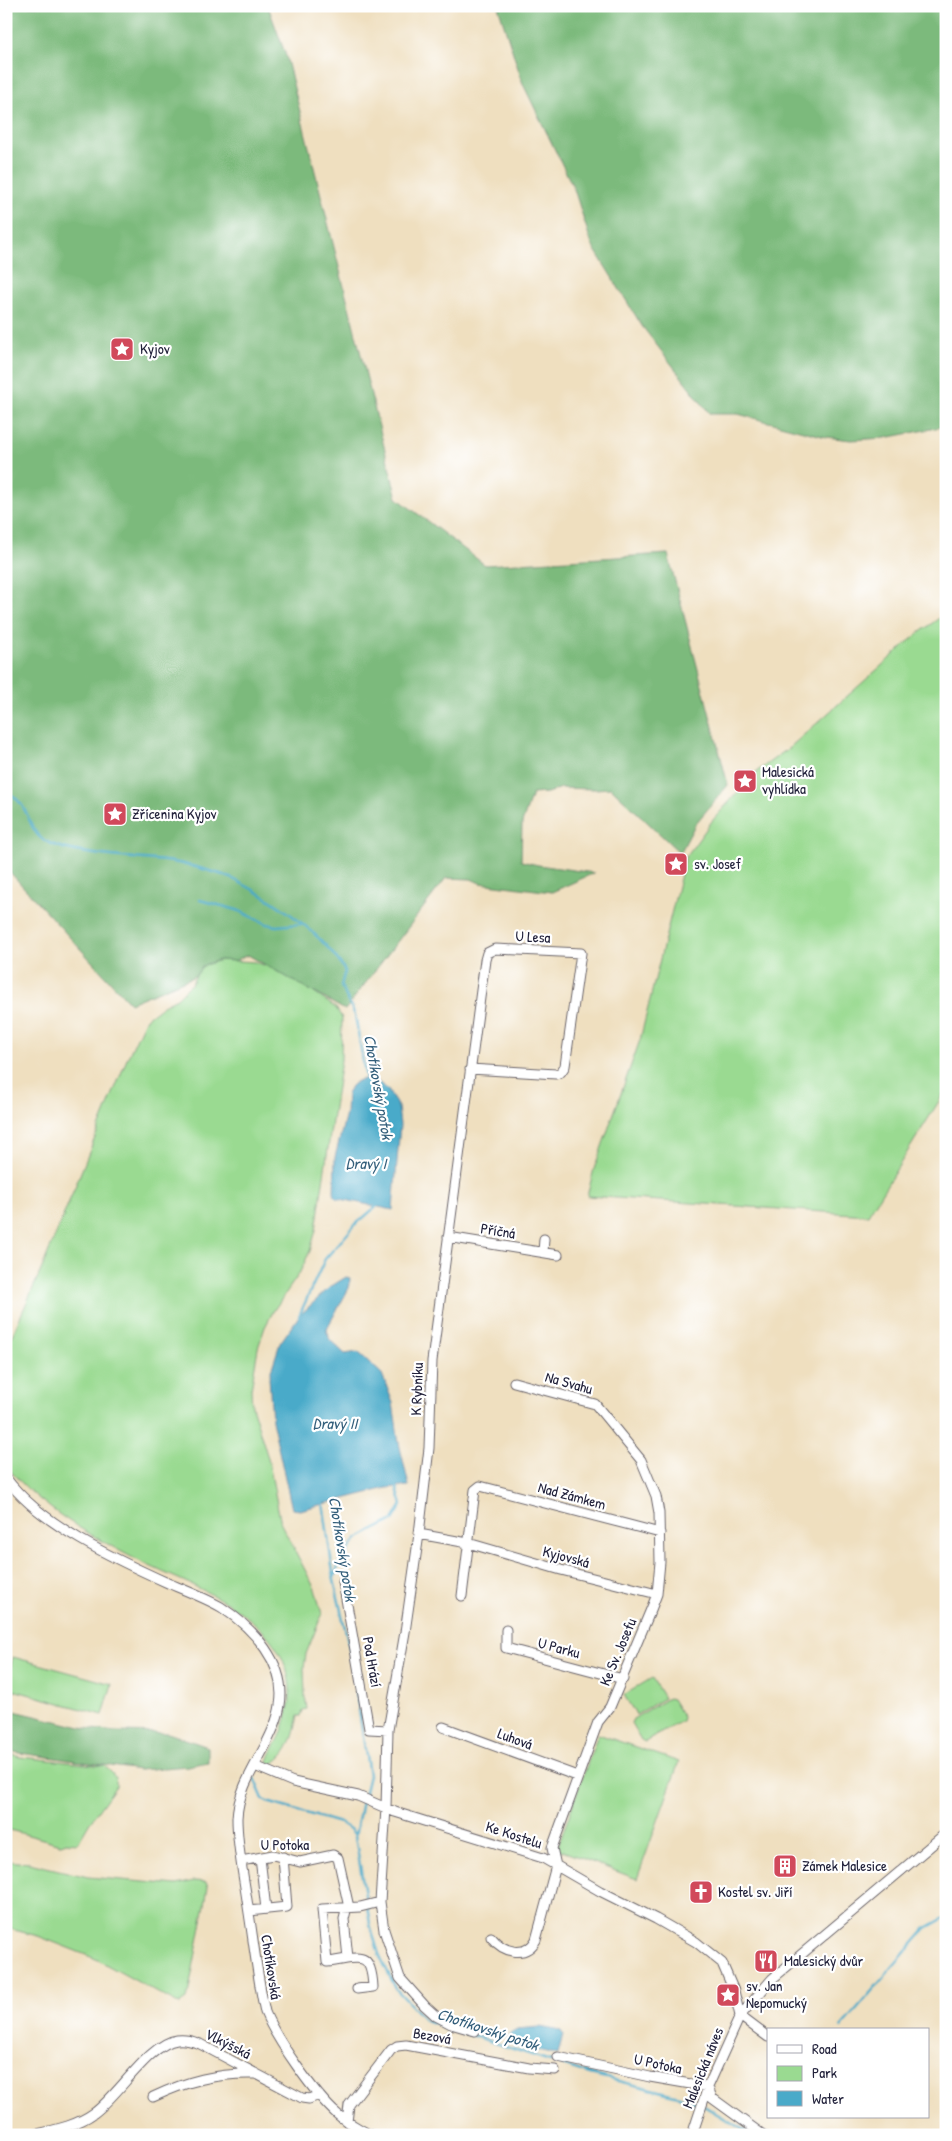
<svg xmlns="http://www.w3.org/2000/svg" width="952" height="2141" font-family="'Patrick Hand',sans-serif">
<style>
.green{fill:#9ada91;stroke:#5e7e66}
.forest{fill:#7bba7b;stroke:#4e6e5b}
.water{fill:#4aaac9;stroke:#366682}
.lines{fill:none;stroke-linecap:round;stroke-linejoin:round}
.stream{stroke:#4aaac9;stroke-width:2.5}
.minor-casing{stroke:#6a6469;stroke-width:11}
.minor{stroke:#fff;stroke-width:9}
.labels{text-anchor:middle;stroke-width:4.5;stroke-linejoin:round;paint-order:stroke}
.poi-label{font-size:15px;fill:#22223b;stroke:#fff;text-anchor:start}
.street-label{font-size:15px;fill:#22223b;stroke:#fff}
.water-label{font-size:16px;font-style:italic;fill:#345f7b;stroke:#fff}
</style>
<rect width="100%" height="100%" fill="#fff"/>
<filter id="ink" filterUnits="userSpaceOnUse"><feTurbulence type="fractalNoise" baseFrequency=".02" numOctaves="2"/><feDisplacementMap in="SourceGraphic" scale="10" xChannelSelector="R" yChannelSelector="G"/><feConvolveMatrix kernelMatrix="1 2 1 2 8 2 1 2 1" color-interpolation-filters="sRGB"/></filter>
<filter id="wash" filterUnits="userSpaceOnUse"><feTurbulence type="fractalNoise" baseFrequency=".0096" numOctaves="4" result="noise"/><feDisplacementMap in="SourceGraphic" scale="20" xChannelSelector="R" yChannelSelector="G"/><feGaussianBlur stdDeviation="1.12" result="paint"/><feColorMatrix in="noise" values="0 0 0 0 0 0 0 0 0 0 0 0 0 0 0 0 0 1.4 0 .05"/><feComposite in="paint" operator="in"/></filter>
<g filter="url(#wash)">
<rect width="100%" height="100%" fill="#efdfbf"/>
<!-- green -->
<path class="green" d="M 946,613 L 946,1090 L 868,1215 L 587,1196 L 594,1169 L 640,1040 L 685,858 L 712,821 L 756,772 L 789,748 L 915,636 Z
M 221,960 L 256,962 L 271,968 L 307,988 L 336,1008 L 342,1018 L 341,1060 L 316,1230 L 310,1251 L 299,1274 L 274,1310 L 265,1327 L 258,1348 L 251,1389 L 252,1406 L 268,1458 L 281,1524 L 315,1589 L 322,1614 L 306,1654 L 304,1668 L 305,1695 L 307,1709 L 303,1710 L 301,1716 L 298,1716 C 293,1737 290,1755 270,1765 L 268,1762 C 270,1752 277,1744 281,1734 C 285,1723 290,1706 290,1694 C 290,1627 216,1595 165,1573 C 144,1564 123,1553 104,1542 C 67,1522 33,1498 6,1466 L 6,1349 L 42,1268 L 127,1059 L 146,1018 L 163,1005 L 177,998 L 192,983 L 198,972 L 204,965 Z
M 13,1657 L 112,1684 L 103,1715 L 6,1688 Z
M 652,1678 L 664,1698 L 636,1715 L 624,1695 Z
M 668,1698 L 672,1699 L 683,1717 L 682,1721 L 645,1742 L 641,1740 L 631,1723 L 633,1719 Z
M 598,1734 L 679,1762 L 637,1879 L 557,1849 Z
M 6,1753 L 20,1757 L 104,1766 C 111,1771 117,1777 116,1786 L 92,1819 L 78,1843 L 66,1842 L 61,1844 L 6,1829 Z
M 6,1861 L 29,1863 L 88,1877 L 177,1885 L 194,1881 L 206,1882 L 208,1886 L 205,1905 L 187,2000 L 180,2005 L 96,1959 L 38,1936 L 6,1928 Z"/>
<!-- forest -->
<path class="forest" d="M 6,6 L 268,6 L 286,56 L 397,498 L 485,565 L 668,554 L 728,785 L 696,823 L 680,853 L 611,788 L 594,789 L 561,788 L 547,793 L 532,794 L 522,823 L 521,861 L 538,865 L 594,873 L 552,892 L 480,883 L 471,879 L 446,878 L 345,1010 L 248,955 L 234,961 L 220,960 L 204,965 L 195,976 L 130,1003 L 6,868 Z
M 498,6 L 946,6 L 946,426 L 885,438 L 851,440 L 826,437 L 738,414 L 710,414 L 642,326 L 592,245 L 574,189 L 523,84 Z
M 6,1709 L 85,1728 L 115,1732 L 168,1733 L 208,1747 L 208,1762 L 188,1766 L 139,1770 L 6,1751 Z"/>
<!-- water -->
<path class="water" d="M 372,1077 L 388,1090 L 398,1107 L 400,1125 L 393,1210 L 336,1198 L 334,1194 L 335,1157 L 346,1114 L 347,1094 L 351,1086 L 357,1081 Z
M 346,1277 L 350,1278 L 349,1288 L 326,1330 L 330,1340 L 345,1354 L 358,1352 L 382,1374 L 393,1403 L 399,1443 L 409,1486 L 387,1488 L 300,1510 L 292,1509 L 272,1420 L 269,1377 L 280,1343 L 299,1316 L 330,1287 Z
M 540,2027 L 561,2031 L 563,2034 L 558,2055 L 526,2047 L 507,2039 L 510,2033 L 517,2029 Z"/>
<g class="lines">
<!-- stream -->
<path class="stream" d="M 6,791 C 31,805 27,828 42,839 C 67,856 133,857 165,861 C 179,862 222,873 235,880 C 273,899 323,933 345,971 L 341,986 L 355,1015 L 366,1079
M 200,900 L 237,910 L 267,924 L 276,926 L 301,924
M 300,1319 L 299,1316 L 325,1259 L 356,1224 L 378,1205
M 323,1502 L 334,1580 L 349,1646 L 369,1775 L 364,1796
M 334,1578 L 340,1561 L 357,1539 L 393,1520 L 402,1505 L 396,1485
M 254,1778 L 263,1799 L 267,1802 L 340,1823 L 350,1829 L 355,1835
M 362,1801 L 355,1836 L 370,1924 L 379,1954 L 396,1989 L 425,2020 L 590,2074 L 679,2096 L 699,2104
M 841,2027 L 926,1928 L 946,1917
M 704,2106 L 752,2135"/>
</g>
</g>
<g filter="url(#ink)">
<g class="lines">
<!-- minor casing -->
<g class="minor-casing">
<path id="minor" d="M 470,1069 L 556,1074 L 561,1072 L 565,1066 L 581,953 L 495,949 L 487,953 L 485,960 L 432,1361 L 429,1448 L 419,1534 L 405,1632 L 388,1730 L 386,1808 L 380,1902 L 384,1930 L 400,1978 L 425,2006 L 436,2016 L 451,2024 L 475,2031
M 448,1237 L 558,1255
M 543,1252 L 544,1239
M 6,1478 C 40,1525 117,1560 170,1584 C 187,1591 205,1598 221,1607 C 253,1628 287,1664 280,1705 C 278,1720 271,1734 264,1748 C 253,1769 238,1792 237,1818 C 237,1845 243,1873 247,1900 C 253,1937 257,1975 265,2012 C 276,2039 315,2095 337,2114 C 347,2123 359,2128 370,2135
M 419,1534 L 468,1543 L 561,1570 L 657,1594
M 343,1582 L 369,1729 L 388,1730
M 462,1596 L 475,1490 L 480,1486 L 660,1533
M 506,1630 L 506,1648 L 623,1679
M 443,1727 L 577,1776
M 255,1766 L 293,1782 L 358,1796 L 395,1812 L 543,1858 L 600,1891 L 656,1919 L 696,1942 L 722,1963 L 734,1991 L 740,2016
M 260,1858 L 266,1909
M 241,1861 L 273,1855 L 300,1862 L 333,1855 L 338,1858 L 348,1903 L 344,1919 L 348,1958
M 249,1911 L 287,1907 L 283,1857
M 491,1937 C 503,1952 525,1959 536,1940 L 556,1866 L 552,1848 L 598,1722 L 610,1707 L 652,1607 L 657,1594 L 660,1562 L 659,1513 L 656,1496 L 641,1460 L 595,1404 L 514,1382
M 357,1989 L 373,1987 C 371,1947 357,1959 327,1962 L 322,1909 L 360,1907 L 380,1902
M 740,2016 L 768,2037
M 558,2057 L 650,2077 L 708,2087 L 712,2098 L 763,2135
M 153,2097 C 187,2081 217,2073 254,2074
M 347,2122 L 349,2105 L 391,2050 L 397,2046 L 406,2045 L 529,2068 L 555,2070
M 33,2135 C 54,2130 76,2126 94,2113 C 118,2096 150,2043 177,2040 C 186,2039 192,2041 200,2044 L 302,2098 L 309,2099 L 319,2095
M 692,2135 L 708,2087 L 740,2016 L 772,1979 L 946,1833"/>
</g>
<!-- minor -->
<use href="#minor" class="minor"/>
</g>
</g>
<!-- icons -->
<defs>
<g id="sight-square" transform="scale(1.25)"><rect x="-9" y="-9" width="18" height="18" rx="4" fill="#d1495b" stroke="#fff"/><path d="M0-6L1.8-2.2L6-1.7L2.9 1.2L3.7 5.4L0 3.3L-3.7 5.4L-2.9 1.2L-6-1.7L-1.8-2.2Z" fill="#fff"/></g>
<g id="building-square" transform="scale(1.25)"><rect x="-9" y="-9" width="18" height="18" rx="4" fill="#d1495b" stroke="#fff"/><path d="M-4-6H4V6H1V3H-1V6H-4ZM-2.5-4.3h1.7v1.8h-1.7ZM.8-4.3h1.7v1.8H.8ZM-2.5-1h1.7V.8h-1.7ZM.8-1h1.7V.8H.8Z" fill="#fff"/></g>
<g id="church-square" transform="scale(1.25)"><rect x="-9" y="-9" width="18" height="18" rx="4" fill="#d1495b" stroke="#fff"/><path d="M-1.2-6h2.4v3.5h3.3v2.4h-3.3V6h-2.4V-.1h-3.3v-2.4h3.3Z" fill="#fff"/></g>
<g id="restaurant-square" transform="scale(1.25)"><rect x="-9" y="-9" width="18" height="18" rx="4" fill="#d1495b" stroke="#fff"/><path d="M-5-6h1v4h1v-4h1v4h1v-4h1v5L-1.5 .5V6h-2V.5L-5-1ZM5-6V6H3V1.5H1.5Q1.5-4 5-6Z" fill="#fff"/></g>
</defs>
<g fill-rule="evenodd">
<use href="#sight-square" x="122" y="349"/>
<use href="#sight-square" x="745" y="781"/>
<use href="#sight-square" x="115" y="814"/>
<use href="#sight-square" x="676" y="864"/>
<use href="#building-square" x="785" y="1866"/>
<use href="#church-square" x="701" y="1892"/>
<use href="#restaurant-square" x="766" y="1961"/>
<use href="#sight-square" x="728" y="1995"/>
</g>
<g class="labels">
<!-- poi labels -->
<g class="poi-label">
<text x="140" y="354">Kyjov</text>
<text x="762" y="777">Malesická<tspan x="762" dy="17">vyhlídka</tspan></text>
<text x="132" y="819">Zřícenina Kyjov</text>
<text x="694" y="869">sv. Josef</text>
<text x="802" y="1871">Zámek Malesice</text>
<text x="718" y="1897">Kostel sv. Jiří</text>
<text x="784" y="1966">Malesický dvůr</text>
<text x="746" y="1991">sv. Jan<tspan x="746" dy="17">Nepomucký</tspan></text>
</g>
<!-- street labels -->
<g class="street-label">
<text transform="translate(533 937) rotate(3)" y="5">U Lesa</text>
<text transform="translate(498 1231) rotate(9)" y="5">Příčná</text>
<text transform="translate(569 1383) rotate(16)" y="5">Na Svahu</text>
<text transform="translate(417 1389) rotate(-88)" y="5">K Rybníku</text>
<text transform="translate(572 1496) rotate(15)" y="5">Nad Zámkem</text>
<text transform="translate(566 1557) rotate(15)" y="5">Kyjovská</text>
<text transform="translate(559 1648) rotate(15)" y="5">U Parku</text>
<text transform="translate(618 1652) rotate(-67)" y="5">Ke Sv. Josefu</text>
<text transform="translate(372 1662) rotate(80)" y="5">Pod Hrází</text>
<text transform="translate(515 1739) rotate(20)" y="5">Luhová</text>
<text transform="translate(514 1835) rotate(18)" y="5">Ke Kostelu</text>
<text x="285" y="1850">U Potoka</text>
<text transform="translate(271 1967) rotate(81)" y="5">Chotíkovská</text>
<text transform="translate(432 2036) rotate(10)" y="5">Bezová</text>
<text transform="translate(228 2044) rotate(27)" y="5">Vlkýšská</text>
<text transform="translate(658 2064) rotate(12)" y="5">U Potoka</text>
<text transform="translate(703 2068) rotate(-68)" y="5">Malesická náves</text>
</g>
<!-- water labels -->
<g class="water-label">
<text transform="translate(379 1087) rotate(80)" y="6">Chotíkovský potok</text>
<text x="366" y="1169">Dravý I</text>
<text x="335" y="1429">Dravý II</text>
<text transform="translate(343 1549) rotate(81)" y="6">Chotíkovský potok</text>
<text transform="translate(488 2029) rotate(18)" y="6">Chotíkovský potok</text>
</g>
</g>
<!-- margin -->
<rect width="952" height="2141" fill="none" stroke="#fff" stroke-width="25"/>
<!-- legend -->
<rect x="767" y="2028" width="162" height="90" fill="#ffffff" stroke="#a7a7b1"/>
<rect x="777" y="2045" width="25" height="8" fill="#ffffff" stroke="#a7a7b1"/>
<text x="812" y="2054" font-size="15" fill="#22223b">Road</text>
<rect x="777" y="2066" width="25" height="15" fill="#9ada91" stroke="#a7a7b1"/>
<text x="812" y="2078" font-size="15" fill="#22223b">Park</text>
<rect x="777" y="2091" width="25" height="15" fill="#4aaac9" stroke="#a7a7b1"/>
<text x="812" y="2104" font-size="15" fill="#22223b">Water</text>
</svg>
